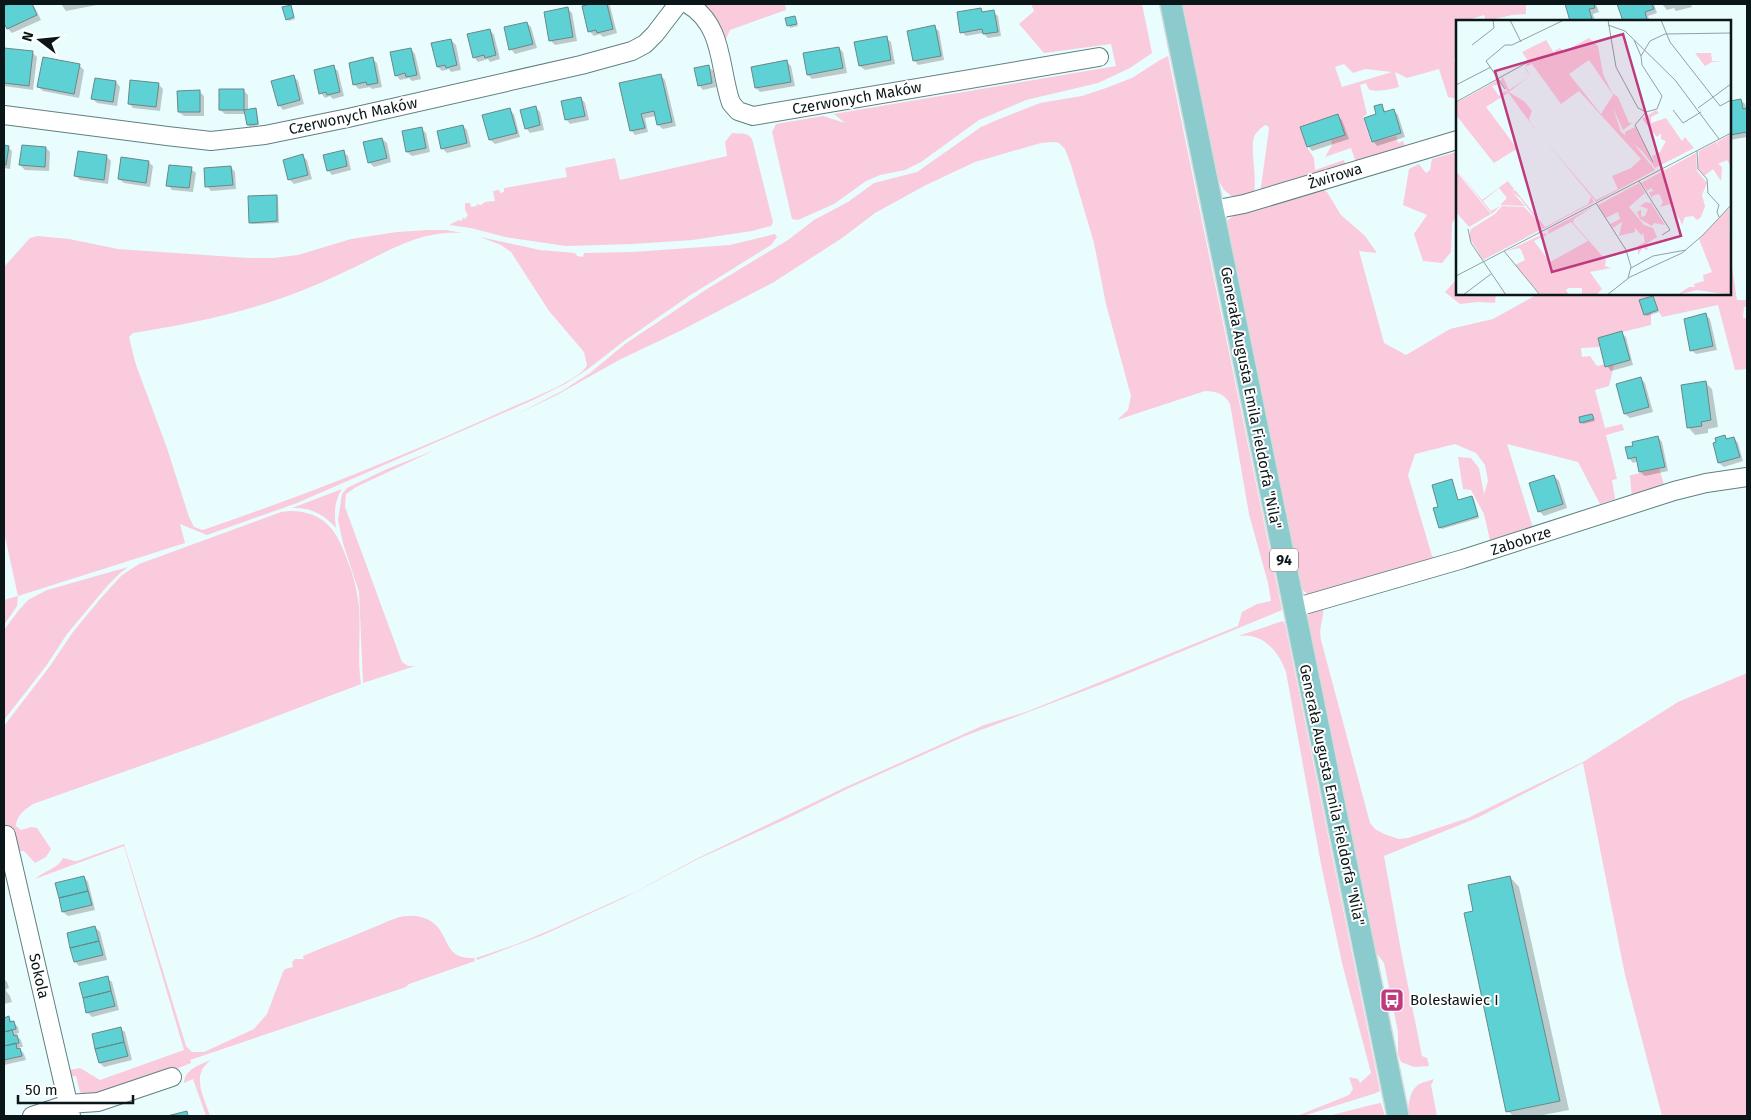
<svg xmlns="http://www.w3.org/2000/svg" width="1751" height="1120" font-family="'Fira Sans',sans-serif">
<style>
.green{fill:#f9cbdd;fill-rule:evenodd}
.shadow{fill:#0003}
.building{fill:#5ed1d4;stroke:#698889}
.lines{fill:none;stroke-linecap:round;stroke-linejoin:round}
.minor-casing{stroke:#608080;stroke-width:20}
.major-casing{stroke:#d8dada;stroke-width:24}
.minor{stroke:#fff;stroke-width:18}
.major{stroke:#8ccbcd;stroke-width:21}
.labels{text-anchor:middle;stroke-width:4;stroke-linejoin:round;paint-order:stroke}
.shield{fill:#fff;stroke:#545c5d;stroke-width:1}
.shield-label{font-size:14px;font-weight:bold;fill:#0a1617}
.street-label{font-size:15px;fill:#0a1617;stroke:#fff}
.poi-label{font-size:15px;fill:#0a1617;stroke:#fff;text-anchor:start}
.inset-road{fill:none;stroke:#90a1a2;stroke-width:1}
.view{fill:#be397d;fill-opacity:0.15;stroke:#be397d;stroke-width:2.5}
.inset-edge{fill:none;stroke:#0a1617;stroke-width:2.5}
</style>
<rect width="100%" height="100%" fill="#e9fdfe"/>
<!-- green -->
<path class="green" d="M 700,4 L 785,4 L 786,10 L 730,30 L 722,48 Z
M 1031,4 L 1142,4 L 1152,53 L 1130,68 L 1098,83 L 1026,100 L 979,120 L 921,162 L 905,170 L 880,175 L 866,181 L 834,204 L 798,220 L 792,219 L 772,132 L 776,124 L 823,116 L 845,123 L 834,114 L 1116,66 L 1111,44 L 1044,53 L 1019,24 L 1034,11 Z
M 1181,4 L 1526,4 L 1526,14 L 1512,15 L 1486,21 L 1484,15 L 1465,21 L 1457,21 L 1457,58 L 1454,59 L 1457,68 L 1457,99 L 1448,97 L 1439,69 L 1407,78 L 1395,72 L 1399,87 C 1394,89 1376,92 1370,90 C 1368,89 1367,85 1366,83 L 1360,85 L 1367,114 L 1363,117 L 1371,142 L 1396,136 L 1398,143 L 1403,141 L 1406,149 L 1356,163 L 1351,148 L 1325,157 L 1332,145 L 1331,140 L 1345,135 L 1337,114 L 1300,128 L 1307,147 L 1314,158 L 1315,170 L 1344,160 L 1346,166 L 1260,194 L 1269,129 L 1268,126 L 1265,125 C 1261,128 1256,132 1254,137 C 1250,149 1257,176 1254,193 L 1234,198 L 1224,190 L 1217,177 ZM 1344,64 L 1353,73 L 1365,69 L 1392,72 L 1342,87 L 1335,67 Z
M 1168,56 L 1282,610 L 1110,681 L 965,736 L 849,788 L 786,819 L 698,859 L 624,898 L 543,935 L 477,960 L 476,958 L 517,944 L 555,928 L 635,892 L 696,859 L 846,787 L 984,725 L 1026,712 L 1238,626 L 1242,612 L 1257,604 L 1271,601 L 1268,583 L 1249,514 L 1230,404 C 1225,394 1216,391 1205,391 L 1117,420 L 1128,410 L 1131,396 L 1106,304 L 1094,243 L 1071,165 L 1065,149 L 1059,143 L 1054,142 L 1041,143 L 975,162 L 926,185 L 875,213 L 842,238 L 774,282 L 680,331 L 619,360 L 555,396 L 515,415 L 562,391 L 590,373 L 625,344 L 655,324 L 707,289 L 788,240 L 814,220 L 848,202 L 874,183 L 917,172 L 981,127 L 997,120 L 1040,103 L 1082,96 L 1106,88 L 1132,78 L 1160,60 Z
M 732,133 C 740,134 748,132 752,139 L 773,222 L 771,226 L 752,231 L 692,240 L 633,244 L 566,246 L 505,237 L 471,228 L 449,225 L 459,220 L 461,221 L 463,219 L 462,217 L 465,219 L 468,215 L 465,210 L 465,203 L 470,203 L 471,207 L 477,206 L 476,204 L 481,205 L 485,202 L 495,201 L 493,191 L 499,190 L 500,193 L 504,192 L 504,188 L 567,177 L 565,168 L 615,158 L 620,180 L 727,156 L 725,142 Z
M 1457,152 L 1457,216 L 1452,223 L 1451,252 L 1442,263 L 1423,261 L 1414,234 L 1427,215 L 1403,205 L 1409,169 L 1419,164 L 1426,173 L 1430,170 L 1432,159 Z
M 1323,189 L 1327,192 L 1341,215 L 1365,236 L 1377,253 L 1359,251 L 1384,343 L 1406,355 L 1450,329 L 1493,319 L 1538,294 L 1730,294 L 1730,254 L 1737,300 L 1747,300 L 1747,307 L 1744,307 L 1743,318 L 1747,318 L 1747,369 L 1735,370 L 1718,305 L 1662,317 L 1658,310 L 1653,296 L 1639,300 L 1644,315 L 1651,313 L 1651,325 L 1598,338 L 1600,347 L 1581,348 L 1582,357 L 1590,356 L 1597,366 L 1605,364 L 1606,367 L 1614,365 L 1609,386 L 1595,390 L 1605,428 L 1622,424 L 1624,430 L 1606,435 L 1617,479 L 1612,480 L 1615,499 L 1600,504 L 1578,462 L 1507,444 L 1534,531 L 1491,545 L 1484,514 L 1471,490 L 1463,489 L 1458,457 L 1471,458 L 1479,468 L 1484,494 L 1488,481 L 1485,465 L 1476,453 L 1455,444 L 1415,454 L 1408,475 L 1432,556 L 1441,560 L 1313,596 L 1307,594 L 1302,589 L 1227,224 L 1228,220 L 1234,215 Z
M 428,230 L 446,230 L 463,233 C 422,230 394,248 359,265 C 334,277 308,289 282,298 C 234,315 183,325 133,333 L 129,337 L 136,365 L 167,448 L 189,517 L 194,527 L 203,530 C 308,494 411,453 512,407 C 528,400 582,379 587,365 L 584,352 L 549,311 L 511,252 L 501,245 L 480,237 L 540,250 L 575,253 L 577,256 L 583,257 L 584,253 L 633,252 L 730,245 L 775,234 L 777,237 L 771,245 L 689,296 L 624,341 L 588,369 L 565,384 L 533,400 L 297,503 L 207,535 L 180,524 L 185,543 L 18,596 L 17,606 L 4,625 L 4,600 L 18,596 L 4,532 L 4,267 L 30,238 L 38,236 L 69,239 L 118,249 L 248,258 L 273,258 L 298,255 L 351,239 L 397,232 Z
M 1457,279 L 1457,294 L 1496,294 L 1495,303 L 1478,302 L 1460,304 L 1445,292 Z
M 435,450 L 356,487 L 346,494 L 345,507 L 402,662 L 408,666 L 415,666 L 363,683 L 359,592 L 343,543 L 338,520 L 342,494 L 347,488 L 387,469 Z
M 1659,468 L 1665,488 L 1632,499 L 1630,476 L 1628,476 Z
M 342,489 C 334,501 334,514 336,528 C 325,515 310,507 292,508 Z
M 290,511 C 325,511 338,532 348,562 C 354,576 357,591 359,607 C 361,632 357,658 361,684 L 219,738 L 33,804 C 26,809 16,815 16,826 L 21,830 L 31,827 L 37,828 L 51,849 L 46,857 L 35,863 L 24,851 L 17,851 L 4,835 L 4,726 L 50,666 L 73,632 L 101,598 L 122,575 L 139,564 L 281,512 Z
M 128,567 L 119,574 L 108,585 L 67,634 L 46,666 L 4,720 L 4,630 L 19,610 L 28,600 L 47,590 Z
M 1323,605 C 1325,619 1318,626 1321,640 L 1370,823 L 1375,829 L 1384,834 L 1399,839 L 1408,838 L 1468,818 L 1583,762 L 1678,702 L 1747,673 L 1747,1116 L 1662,1116 L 1625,975 L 1583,763 L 1479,817 L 1384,856 L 1401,951 L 1422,1056 L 1427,1058 L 1429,1066 L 1414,1067 L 1401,1062 L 1398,1054 L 1398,1032 L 1384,963 L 1375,951 L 1306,622 L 1310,612 Z
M 1283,621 L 1285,624 L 1380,1091 L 1376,1093 L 1303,1116 L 1297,1116 L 1349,1095 L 1353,1089 L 1349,1077 L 1358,1079 L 1360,1083 L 1371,1073 L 1342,963 L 1321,864 L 1286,672 C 1278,651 1263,632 1238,636 Z
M 124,844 L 186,1046 L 192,1052 L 204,1052 L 254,1029 L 267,1014 L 283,972 L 285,969 L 293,967 L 292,962 L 295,959 L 304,959 L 303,956 C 326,946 349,938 372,928 C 383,924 396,916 408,916 C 414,915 421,917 427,919 C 451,930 441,960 474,958 L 475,961 L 409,984 L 406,987 L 190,1060 L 191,1063 L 166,1073 L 95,1095 L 83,1095 L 80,1092 L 76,1076 L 69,1077 L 69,1070 L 80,1068 L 100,1080 L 184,1050 L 124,846 L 35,879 C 45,870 58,869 63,858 L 75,861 L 80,860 Z
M 211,1060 C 190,1075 204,1096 210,1116 L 206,1116 L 193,1079 L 184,1083 C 185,1069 199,1065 211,1060 Z
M 1434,1079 L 1431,1085 L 1437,1116 L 1408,1116 C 1408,1107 1409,1091 1418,1085 C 1422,1082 1429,1081 1434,1079 Z
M 1381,1103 L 1385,1116 L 1328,1116 L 1375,1104 Z"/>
<!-- shadow -->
<path class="shadow" d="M 12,4 L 33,4 L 41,20 L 12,33 L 8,29 L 4,20 L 4,8 Z
M 61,4 L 102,4 L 66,11 Z
M 596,4 L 608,4 L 610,6 L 617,33 L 603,37 L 600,34 L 594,36 L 589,31 L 583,7 Z
M 1567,4 L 1596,4 L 1599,12 L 1593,14 L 1595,21 L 1572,21 Z
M 1618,4 L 1654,4 L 1657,13 L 1648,16 L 1650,21 L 1624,21 Z
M 1662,4 L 1691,4 L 1692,7 L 1676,11 L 1674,8 L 1667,10 Z
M 290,6 L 295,19 L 289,21 L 287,19 Z
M 568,9 L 572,13 L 577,41 L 555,45 L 550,40 Z
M 981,9 L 984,13 L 993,12 L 998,16 L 1001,36 L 988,38 L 983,33 L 966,36 L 962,32 Z
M 794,17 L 798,26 L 790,28 L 787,19 Z
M 527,23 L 531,27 L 537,48 L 515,54 L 511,49 Z
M 934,27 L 939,31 L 944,60 L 918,65 L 914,60 Z
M 490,30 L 494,35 L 500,59 L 490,62 L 488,59 L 478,62 L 474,57 Z
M 886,38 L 891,42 L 895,64 L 865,70 L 860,66 Z
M 451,40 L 456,45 L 461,70 L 451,72 L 449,69 L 442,71 L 438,67 Z
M 839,48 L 843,52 L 847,73 L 812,79 L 808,75 Z
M 4,49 L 32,52 L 37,57 L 33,90 L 4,86 Z
M 411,49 L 415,54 L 421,79 L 412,81 L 409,78 L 400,80 L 396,75 Z
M 372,59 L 377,63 L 382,87 L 372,89 L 370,87 L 359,89 L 354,84 Z
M 786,61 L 791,66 L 795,86 L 760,92 L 756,88 Z
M 79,65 L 84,70 L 79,98 L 43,91 L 38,87 Z
M 708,66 L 713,71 L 716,87 L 703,90 L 699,85 Z
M 333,67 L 338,71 L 344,96 L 333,99 L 330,96 L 325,98 L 321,93 Z
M 661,76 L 665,80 L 676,126 L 663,129 L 658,125 L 656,116 L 645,118 L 648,132 L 635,135 L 631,130 Z
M 294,77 L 298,81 L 304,104 L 283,110 L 279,105 Z
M 96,79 L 116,82 L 120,87 L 117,106 L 97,103 L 92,98 Z
M 159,85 L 163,89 L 160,111 L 133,108 L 129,103 Z
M 243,90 L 248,95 L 248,110 L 255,109 L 257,111 L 259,125 L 250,127 L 248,125 L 246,114 L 225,114 L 220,110 Z
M 199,91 L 204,96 L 204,116 L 184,116 L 179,112 Z
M 581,98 L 585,103 L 589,120 L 570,124 L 566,119 Z
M 1741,100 L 1745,104 L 1747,110 L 1747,137 L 1730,140 L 1730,102 Z
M 1381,106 L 1387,113 L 1394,111 L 1398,115 L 1405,137 L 1377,146 L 1373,141 Z
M 536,108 L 540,112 L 544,130 L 530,133 L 526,128 Z
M 509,109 L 514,114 L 520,137 L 495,144 L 490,140 L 484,116 Z
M 1338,116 L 1342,120 L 1349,139 L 1312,151 L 1308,146 Z
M 463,126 L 467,130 L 471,147 L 447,153 L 442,148 Z
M 421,128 L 426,133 L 430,152 L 412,156 L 407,152 L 403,132 Z
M 382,139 L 387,143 L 391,162 L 374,167 L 369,162 Z
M 4,146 L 8,147 L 12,151 L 10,169 L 4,168 Z
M 46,148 L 50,152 L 49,171 L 25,170 L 20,165 Z
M 343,152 L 348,156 L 351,170 L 332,175 L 328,170 Z
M 106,156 L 111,161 L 108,184 L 80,180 L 76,176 Z
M 302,156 L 307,160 L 312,179 L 294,184 L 289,179 Z
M 148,162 L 153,166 L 150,187 L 124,183 L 119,179 Z
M 231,167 L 235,172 L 236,189 L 211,191 L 207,186 Z
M 191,169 L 196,173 L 193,192 L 172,190 L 168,185 Z
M 276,196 L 278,198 L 279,223 L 252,224 L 250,222 Z
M 1653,297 L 1659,312 L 1647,316 L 1645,314 Z
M 1706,315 L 1710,319 L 1717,350 L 1696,354 L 1691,350 Z
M 1621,333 L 1626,337 L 1633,365 L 1611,371 L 1607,366 Z
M 1640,378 L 1645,383 L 1653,412 L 1630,418 L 1625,414 L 1617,384 Z
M 1705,382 L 1712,389 L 1718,427 L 1708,429 L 1708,433 L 1695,435 L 1688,427 Z
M 1592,415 L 1595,421 L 1583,424 L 1582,422 Z
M 1725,436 L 1728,440 L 1734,438 L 1738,443 L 1743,461 L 1724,467 L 1719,463 L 1718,443 Z
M 1658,437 L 1662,442 L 1668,471 L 1645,476 L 1640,472 L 1638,461 L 1633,463 L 1629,458 Z
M 1554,476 L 1559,481 L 1567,508 L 1544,516 L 1539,511 Z
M 1451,480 L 1459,501 L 1472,497 L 1474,499 L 1479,518 L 1442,529 L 1440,528 L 1440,507 Z
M 84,877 L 88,882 L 95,910 L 68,916 L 63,912 L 57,884 Z
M 1510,877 L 1519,887 L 1569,1110 L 1538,1116 L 1513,1116 L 1508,1111 L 1475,912 Z
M 95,927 L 100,932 L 107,960 L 79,966 L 75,962 L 68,934 Z
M 107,978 L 112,982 L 119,1010 L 92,1017 L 87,1012 Z
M 4,979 L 7,982 L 9,988 L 6,989 L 6,991 L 10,996 L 12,1002 L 4,1004 Z
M 9,1018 L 18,1027 L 19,1033 L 16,1034 L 17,1036 L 21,1040 L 23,1047 L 19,1047 L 20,1049 L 24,1054 L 26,1060 L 4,1065 L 4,1019 Z
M 120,1028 L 125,1032 L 132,1060 L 104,1067 L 100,1063 Z"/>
<!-- building -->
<path class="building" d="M 9,4 L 32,4 L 37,15 L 7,29 L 4,23 L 4,6 Z
M 591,4 L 607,4 L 613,29 L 597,33 L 596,30 L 588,32 L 582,6 Z
M 1565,4 L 1594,4 L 1595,8 L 1589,9 L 1592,19 L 1584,21 L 1570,21 Z
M 1617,4 L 1652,4 L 1654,9 L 1645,12 L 1647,20 L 1630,21 L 1630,19 L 1623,21 Z
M 291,5 L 294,17 L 286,20 L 282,7 Z
M 568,7 L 573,37 L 549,41 L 544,12 Z
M 981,8 L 982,12 L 994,10 L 998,32 L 983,34 L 982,29 L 960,33 L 957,12 Z
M 795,16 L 797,24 L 787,26 L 785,18 Z
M 527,22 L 533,44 L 509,50 L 504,27 Z
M 935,25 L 941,56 L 913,61 L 907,31 Z
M 490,29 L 496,55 L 485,58 L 484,55 L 473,58 L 467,34 Z
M 887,36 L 891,60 L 859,66 L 854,42 Z
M 451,39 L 457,65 L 446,68 L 445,65 L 437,67 L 431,43 Z
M 839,47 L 843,68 L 807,75 L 803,53 Z
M 4,48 L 33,51 L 29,86 L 4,83 Z
M 411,48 L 417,75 L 406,77 L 405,73 L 395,76 L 390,52 Z
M 43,57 L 80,64 L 74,94 L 37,87 Z
M 373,57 L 378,83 L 367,85 L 366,82 L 353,85 L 349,63 Z
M 787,60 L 791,82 L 755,88 L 751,67 Z
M 334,65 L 340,92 L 327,95 L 326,92 L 319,94 L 314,70 Z
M 709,65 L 712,83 L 698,86 L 694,68 Z
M 661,74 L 672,122 L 657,125 L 654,111 L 641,114 L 645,128 L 630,131 L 619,83 Z
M 294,75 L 300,100 L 278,106 L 271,81 Z
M 95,78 L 116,81 L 113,102 L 91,99 Z
M 130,80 L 159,83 L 156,107 L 128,104 Z
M 219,89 L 244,89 L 244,110 L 219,110 Z
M 200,90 L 200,112 L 178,112 L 177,91 Z
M 581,97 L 585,116 L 565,120 L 561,101 Z
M 1741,99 L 1743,109 L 1747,108 L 1747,132 L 1730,135 L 1730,101 Z
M 1382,104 L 1384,112 L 1394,109 L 1401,133 L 1372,142 L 1364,118 L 1376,114 L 1374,106 Z
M 536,106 L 540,125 L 525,129 L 520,110 Z
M 256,108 L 258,124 L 247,125 L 244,110 Z
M 510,108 L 517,133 L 489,140 L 482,115 Z
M 1338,114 L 1345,135 L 1307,147 L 1300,127 Z
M 463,125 L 467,143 L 441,149 L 437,131 Z
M 422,127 L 426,148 L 406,152 L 402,131 Z
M 382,138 L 387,158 L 368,163 L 363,142 Z
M 4,145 L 9,146 L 6,165 L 4,165 Z
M 22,145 L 46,147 L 45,167 L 19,165 Z
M 344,150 L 347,166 L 327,171 L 323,155 Z
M 78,151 L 107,155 L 104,180 L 74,176 Z
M 303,154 L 308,175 L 288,180 L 283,160 Z
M 121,157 L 149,161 L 146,183 L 118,179 Z
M 169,165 L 192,167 L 189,188 L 166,186 Z
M 231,166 L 233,185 L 205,187 L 204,168 Z
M 277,195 L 277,221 L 249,223 L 248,196 Z
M 1653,296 L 1658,310 L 1644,315 L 1639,300 Z
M 1706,313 L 1713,346 L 1690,351 L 1684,319 Z
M 1622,331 L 1630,360 L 1605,367 L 1598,338 Z
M 1641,377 L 1649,407 L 1624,414 L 1616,384 Z
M 1706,381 L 1711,420 L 1701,422 L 1702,426 L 1687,428 L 1681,385 Z
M 1592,414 L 1594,419 L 1580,423 L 1579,417 Z
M 1725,435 L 1726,439 L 1734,437 L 1740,457 L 1718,463 L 1713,443 L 1716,442 L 1715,438 Z
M 1658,436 L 1665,467 L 1639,472 L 1636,457 L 1628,459 L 1625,447 L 1633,446 L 1632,442 Z
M 1554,475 L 1563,504 L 1538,512 L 1529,483 Z
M 1452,479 L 1458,500 L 1472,496 L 1478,516 L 1439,528 L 1433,508 L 1438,507 L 1432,485 Z
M 84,876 L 88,891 L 59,898 L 55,883 Z
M 1510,876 L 1560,1101 L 1506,1112 L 1464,913 L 1473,911 L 1468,885 Z
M 88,891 L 92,905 L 62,912 L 59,898 Z
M 95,926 L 99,941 L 70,948 L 67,933 Z
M 99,941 L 103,955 L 74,962 L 70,948 Z
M 108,976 L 111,991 L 83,998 L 79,983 Z
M 111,991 L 115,1006 L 86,1013 L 83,998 Z
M 9,1016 L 10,1022 L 14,1021 L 16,1029 L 4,1032 L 4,1018 Z
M 121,1027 L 124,1042 L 95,1049 L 92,1034 Z
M 12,1030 L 14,1036 L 17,1035 L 19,1043 L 4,1046 L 4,1032 Z
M 124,1042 L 128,1056 L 99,1063 L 95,1049 Z
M 16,1043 L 17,1049 L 20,1048 L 22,1056 L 4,1060 L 4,1046 Z
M 187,1111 L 188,1116 L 167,1116 Z"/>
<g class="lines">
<!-- minor casing -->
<g class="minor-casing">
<path id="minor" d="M 688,4 C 724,25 719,69 731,103 L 738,111 L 753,116 L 1099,57
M 4,115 L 167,136 L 211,141 L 265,135 L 348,118 L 581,65 L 632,51 L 645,44 L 655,34 L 678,4
M 1213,210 L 1244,204 L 1457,140
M 1294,608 L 1463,559 L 1674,491 L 1706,483 L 1747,477
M 6,835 L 71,1116
M 32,1116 L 68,1104 L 98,1102 L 172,1077"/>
</g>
<!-- major casing -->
<g class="major-casing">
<path id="major" d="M 1171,4 L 1398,1116"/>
</g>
<!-- minor -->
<use href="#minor" class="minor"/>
<!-- major -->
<use href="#major" class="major"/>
</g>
<!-- icons -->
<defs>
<g id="bus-square" transform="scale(1.25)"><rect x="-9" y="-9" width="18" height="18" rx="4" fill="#be397d" stroke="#fff"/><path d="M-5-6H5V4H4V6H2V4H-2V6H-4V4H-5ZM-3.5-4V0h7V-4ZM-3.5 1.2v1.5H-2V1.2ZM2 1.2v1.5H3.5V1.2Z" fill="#fff"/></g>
</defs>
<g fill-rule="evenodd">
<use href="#bus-square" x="1392" y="1000"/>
</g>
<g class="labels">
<!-- shield labels -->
<rect class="shield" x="1270" y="548.5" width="28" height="23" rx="4"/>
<g class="shield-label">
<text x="1284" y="565">94</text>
</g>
<!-- street labels -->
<g class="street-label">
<text transform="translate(857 98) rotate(-10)" y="5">Czerwonych Maków</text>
<text transform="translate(353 116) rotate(-12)" y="5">Czerwonych Maków</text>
<text transform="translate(1335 176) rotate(-17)" y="5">Żwirowa</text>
<text transform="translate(1251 398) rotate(79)" y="5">Generała Augusta Emila Fieldorfa "Nila"</text>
<text transform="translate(1521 541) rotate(-18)" y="5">Zabobrze</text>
<text transform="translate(1332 795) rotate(78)" y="5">Generała Augusta Emila Fieldorfa "Nila"</text>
<text transform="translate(39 976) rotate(77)" y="5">Sokola</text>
</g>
<!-- poi labels -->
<g class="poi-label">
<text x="1410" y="1005">Bolesławiec I</text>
</g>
</g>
<!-- overview -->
<g transform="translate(1456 20)">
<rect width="275" height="275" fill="#e9fdfe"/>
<path d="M 133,18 L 142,26 L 147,54 L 156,73 L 162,77 L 173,103 L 176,103 L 167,110 L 157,88 L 165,112 L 169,115 L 169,112 L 179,107 L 199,144 L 196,136 L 204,132 L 210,121 L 205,119 L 205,113 L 201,117 L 186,99 L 200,90 L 203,93 L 195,97 L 195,103 L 210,98 L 226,121 L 229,117 L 238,128 L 199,148 L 186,131 L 178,124 L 199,150 L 140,182 L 78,107 L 67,93 L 44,61 L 47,57 L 53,70 L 74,56 L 68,47 L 71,50 L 74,56 L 53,72 L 69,82 L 76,91 L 73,99 L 76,105 L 140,180 L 162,169 L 156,156 L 175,148 L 185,139 L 123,71 L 105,84 L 76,44 L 69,47 L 72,41 L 66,32 L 90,20 L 100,36 L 98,31 L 104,28 L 107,32 ZM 133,40 L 157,75 L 145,94 L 113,54 ZM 239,33 L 255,33 L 256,41 L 268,41 L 256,42 L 249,46 ZM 40,61 L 44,64 L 36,66 L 43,76 L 49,71 L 52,73 L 30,87 L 63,131 L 59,130 L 38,143 L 58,169 L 56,171 L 59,170 L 89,207 L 132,184 L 135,177 L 138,182 L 87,209 L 81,200 L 86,209 L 27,240 L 13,217 L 15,209 L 39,194 L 46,186 L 68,187 L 80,199 L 64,178 L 56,172 L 55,167 L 56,172 L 69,186 L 44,185 L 51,178 L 43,168 L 27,181 L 35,191 L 44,186 L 36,194 L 0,149 L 26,180 L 52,161 L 0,95 L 0,83 ZM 275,114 L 275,147 L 271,140 L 262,144 L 266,147 L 265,161 L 257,149 L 248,156 L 242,148 L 243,131 L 260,122 L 265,130 L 261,122 ZM 240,133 L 241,151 L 251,163 L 246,175 L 249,186 L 245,197 L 241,200 L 237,196 L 229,197 L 226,205 L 223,198 L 220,199 L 222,197 L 214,184 L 204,187 L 207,182 L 203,174 L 196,176 L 197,181 L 193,172 L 198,171 L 195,168 L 191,171 L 193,174 L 185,163 ZM 0,151 L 35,194 L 13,207 L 0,192 ZM 183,163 L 189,173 L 173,187 L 188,205 L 197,208 L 201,217 L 190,224 L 192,230 L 188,229 L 189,225 L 182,235 L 182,226 L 189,222 L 187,213 L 185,215 L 179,208 L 179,212 L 163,216 L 166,202 L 157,208 L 154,204 L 164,199 L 162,192 L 150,198 L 142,185 ZM 190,182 L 195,183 L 209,205 L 198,203 L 196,206 L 184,199 L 181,192 L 185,190 L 185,197 L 189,196 L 192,189 L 184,186 ZM 140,185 L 118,199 L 117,203 L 150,240 L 149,246 L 155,248 L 134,252 L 146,269 L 140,275 L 126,275 L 126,268 L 113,268 L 110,270 L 113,275 L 84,274 L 59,245 L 69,240 L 65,230 L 63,228 L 51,231 L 89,213 L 91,215 L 78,221 L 94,242 L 132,221 L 115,202 L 92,214 L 92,210 ZM 273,187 L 275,275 L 241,270 L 221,275 L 233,267 L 239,267 L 238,264 L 248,261 L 247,255 L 256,252 L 243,219 Z" fill="#f9cbdd" fill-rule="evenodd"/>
<path class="inset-road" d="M 54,0 L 65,22M 152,0 L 160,47 L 182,88 L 190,92 L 201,89 L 206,76 L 186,45 L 185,36 L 194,21 L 209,14 L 275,13M 205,0 L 214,22 L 264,86 L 275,80M 152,5 L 169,11 L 219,60 L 263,119M 178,20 L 185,36M 16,25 L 38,8 L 37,0M 0,65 L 35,47M 49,69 L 30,41 L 49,25 L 56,25 L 108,0M 0,82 L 72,42M 242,88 L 275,64M 217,90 L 227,103 L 245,92M 190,92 L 179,105 L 197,142M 241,131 L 242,149 L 251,159 L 252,173 L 263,185 L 261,192 L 263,197M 183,161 L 214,210 L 206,215M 140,183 L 170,230 L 175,247 L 172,258M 12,209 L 15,223 L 50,275M 48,231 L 84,275M 175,248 L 197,236 L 230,230M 0,256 L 275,113M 7,275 L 35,254M 151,275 L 174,257 L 226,233 L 247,215 L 275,185"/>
<path class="view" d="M 167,14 L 225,216 L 96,252 L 39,51 Z"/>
<rect width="275" height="275" class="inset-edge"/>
</g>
<!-- border -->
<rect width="1751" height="1120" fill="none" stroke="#0a1617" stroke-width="10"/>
<!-- north arrow -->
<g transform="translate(40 40) rotate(286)" stroke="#ffffff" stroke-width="4" paint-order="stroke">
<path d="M0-4L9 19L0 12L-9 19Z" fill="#0a1617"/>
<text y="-8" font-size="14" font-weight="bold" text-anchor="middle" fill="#0a1617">N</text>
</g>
<!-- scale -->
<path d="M18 1095v8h115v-8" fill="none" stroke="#0a1617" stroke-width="2.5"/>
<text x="25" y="1095" font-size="15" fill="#0a1617" stroke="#ffffff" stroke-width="4" paint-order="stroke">50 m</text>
</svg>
